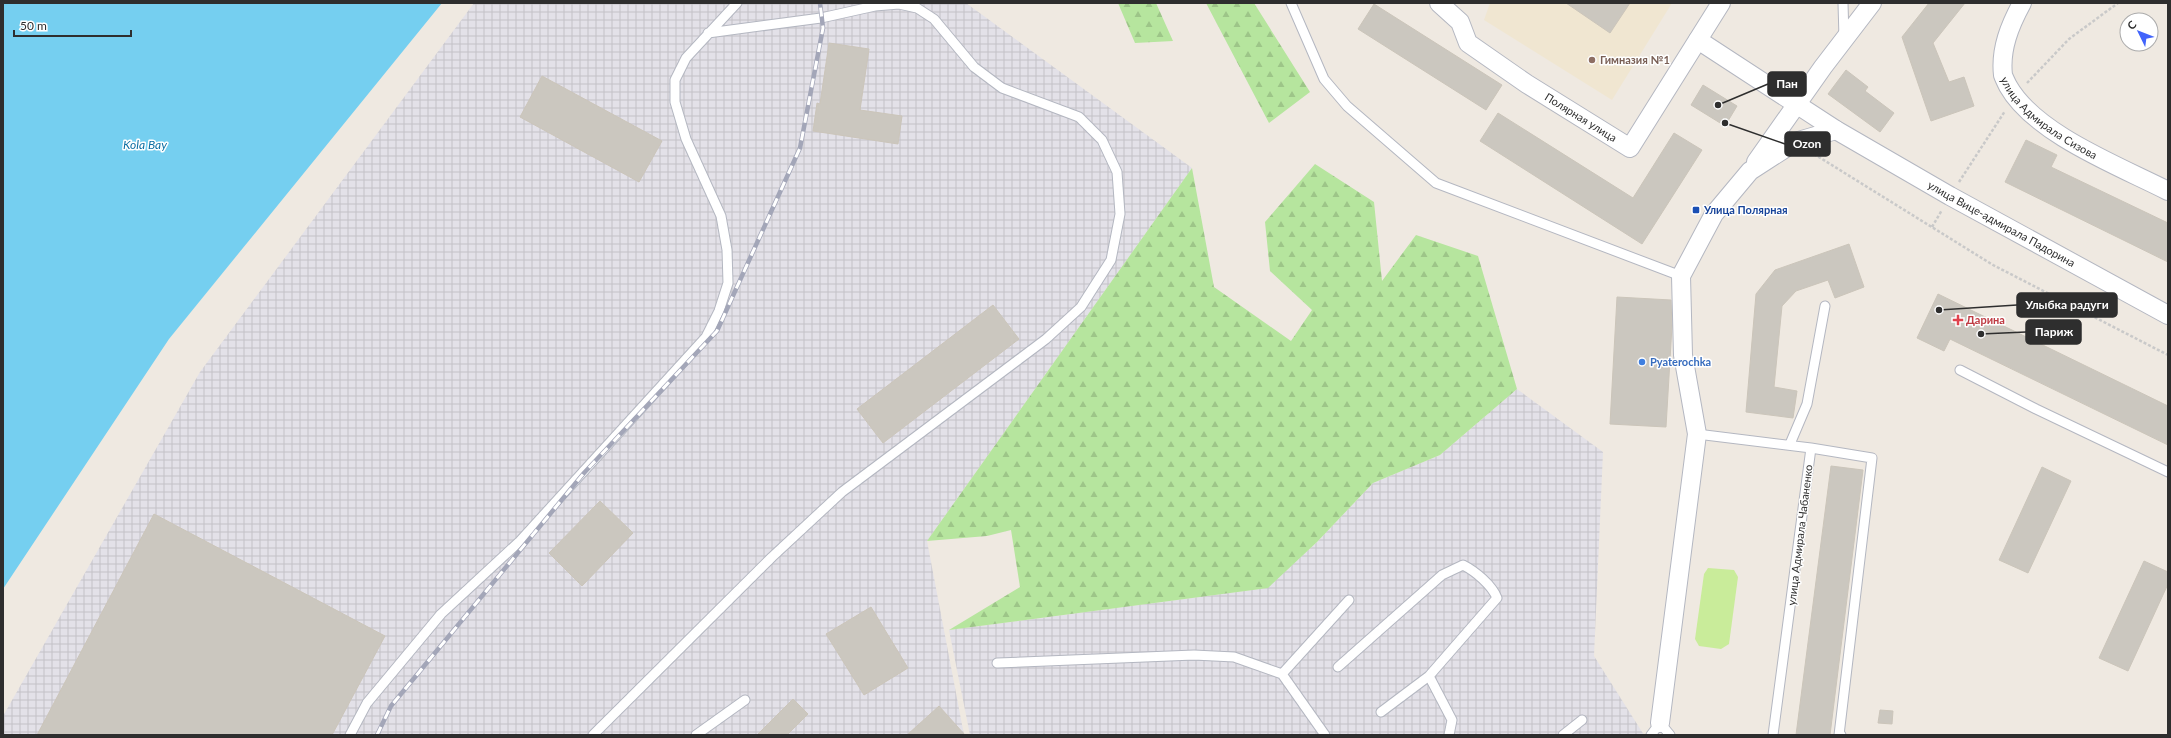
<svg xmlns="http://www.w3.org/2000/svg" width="2171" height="738" font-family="Lato,sans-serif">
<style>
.industrial{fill:url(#industrial-grid)}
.education{fill:#f0e6d1}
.forest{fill:url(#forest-firs)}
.pitch{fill:#c9ec9a}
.water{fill:#75cff0}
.building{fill:#cbc7bf;stroke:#cbc5ba}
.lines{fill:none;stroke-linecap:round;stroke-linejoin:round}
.service-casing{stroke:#b4b7c1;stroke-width:11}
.minor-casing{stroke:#b4b7c1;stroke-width:20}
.path{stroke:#c9c9c9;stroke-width:2.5;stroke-dasharray:3 2;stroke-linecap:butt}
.service{stroke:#fff;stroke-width:9}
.minor{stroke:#fff;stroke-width:18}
.rail-casing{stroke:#a3a6b8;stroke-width:4.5}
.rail{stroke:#fff;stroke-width:3;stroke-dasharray:9;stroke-linecap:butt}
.education-dot{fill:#8d6e63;stroke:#fff;stroke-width:1.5}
.transit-dot{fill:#1a4fb4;stroke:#fff;stroke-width:1.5}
.health-dot{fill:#e0444e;stroke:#fff;stroke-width:1.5}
.shop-dot{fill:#3f7fe0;stroke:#fff;stroke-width:1.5}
.labels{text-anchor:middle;stroke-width:3;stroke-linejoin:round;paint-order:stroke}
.education-label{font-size:11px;font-weight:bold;fill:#785e54;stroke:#fff;text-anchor:start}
.street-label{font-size:11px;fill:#2e2e2e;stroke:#fff}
.transit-label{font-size:11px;font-weight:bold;fill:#164399;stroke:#fff;text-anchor:start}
.health-label{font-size:11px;font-weight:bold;fill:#be3a42;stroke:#fff;text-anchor:start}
.shop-label{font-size:11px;font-weight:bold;fill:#366cbe;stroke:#fff;text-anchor:start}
.water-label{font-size:12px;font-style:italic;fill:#0d6fa3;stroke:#fff}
.leader{fill:none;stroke:#2e2e2e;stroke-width:1.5}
.callout-dot{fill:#2e2e2e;stroke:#fff;stroke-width:1.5}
.callout{fill:#2e2e2e;stroke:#2e2e2e;stroke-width:1.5}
.callout-label{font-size:12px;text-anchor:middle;font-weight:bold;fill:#fff}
</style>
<defs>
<pattern id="industrial-grid" width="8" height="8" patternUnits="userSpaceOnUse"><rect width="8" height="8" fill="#e3e1e8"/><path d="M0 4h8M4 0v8" fill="none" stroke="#c3c1c7"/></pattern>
<pattern id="forest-firs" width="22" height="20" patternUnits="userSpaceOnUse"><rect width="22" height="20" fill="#b6e59e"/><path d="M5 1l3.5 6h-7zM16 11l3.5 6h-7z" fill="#9dc588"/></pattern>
</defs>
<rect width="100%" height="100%" fill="#efe9e1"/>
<!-- industrial -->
<path class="industrial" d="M 474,3 L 966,3 L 1192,168 L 927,541 L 964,735 L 3,735 L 3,716 L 200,372 Z
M 1517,389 L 1603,452 L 1594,656 L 1644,735 L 970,735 L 949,630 L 1267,588 L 1317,542 L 1373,483 L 1440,455 Z"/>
<!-- education -->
<path class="education" d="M 1490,3 L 1672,3 L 1612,100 L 1484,20 Z"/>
<!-- forest -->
<path class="forest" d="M 1118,3 L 1156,3 L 1173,41 L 1135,43 Z
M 1206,3 L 1254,3 L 1310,92 L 1269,123 Z
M 1315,164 L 1374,202 L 1382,281 L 1416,235 L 1478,256 L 1517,389 L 1440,455 L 1373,483 L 1317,542 L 1268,588 L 949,630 L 1020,587 L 1011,530 L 987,536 L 927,541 L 1192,168 L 1214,287 L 1291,341 L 1312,310 L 1270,271 L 1265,222 Z"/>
<!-- pitch -->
<path class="pitch" d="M 1708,568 L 1734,570 L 1738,577 L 1729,644 L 1721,649 L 1699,646 L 1695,639 L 1704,574 Z"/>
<!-- water -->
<path class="water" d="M 3,3 L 442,3 L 169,339 L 3,589 Z"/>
<!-- building -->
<path class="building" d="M 1566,3 L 1630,3 L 1610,33 Z
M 1929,3 L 1965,3 L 1933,43 L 1949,82 L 1964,77 L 1974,106 L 1931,121 L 1902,37 Z
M 1374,4 L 1502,85 L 1486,110 L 1358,29 Z
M 829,43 L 869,49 L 860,110 L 902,116 L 898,144 L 813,131 L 817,103 L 820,104 Z
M 1846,70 L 1868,87 L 1865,91 L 1894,113 L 1880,132 L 1828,94 Z
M 542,76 L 662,141 L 639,182 L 520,117 Z
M 1703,85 L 1737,106 L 1725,126 L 1691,105 Z
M 1498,113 L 1633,198 L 1674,133 L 1702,150 L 1642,244 L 1480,141 Z
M 2026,140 L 2057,155 L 2051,167 L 2168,223 L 2168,262 L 2005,182 Z
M 1849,244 L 1864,287 L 1835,298 L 1828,280 L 1796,291 L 1782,306 L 1774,387 L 1797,391 L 1793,418 L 1746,412 L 1756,294 L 1775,270 Z
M 1938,294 L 2168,406 L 2168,445 L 1950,339 L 1944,351 L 1917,338 Z
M 1617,297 L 1671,300 L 1672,326 L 1666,427 L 1610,424 Z
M 993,305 L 1019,339 L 883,443 L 857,409 Z
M 1831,466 L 1863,470 L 1830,735 L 1796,735 Z
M 2042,467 L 2071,481 L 2028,573 L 1999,560 Z
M 600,501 L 633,533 L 582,586 L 549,553 Z
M 154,514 L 385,636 L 332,735 L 37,735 Z
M 2144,561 L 2168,572 L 2168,584 L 2128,671 L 2099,658 Z
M 871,607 L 908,668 L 864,695 L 826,634 Z
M 793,699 L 808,714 L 787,735 L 757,735 Z
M 939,706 L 965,735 L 907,735 Z
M 1880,710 L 1893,711 L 1892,724 L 1878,723 Z"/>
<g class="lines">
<!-- service casing -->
<g class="service-casing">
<path id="service" d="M 1291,3 L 1324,79 L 1347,106 L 1436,183 L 1681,276
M 1843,3 L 1844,38
M 1960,370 L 2036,409 L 2168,472
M 1697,434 L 1811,448 L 1773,735
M 1790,444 L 1807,404 L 1825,306
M 1811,448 L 1872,458 L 1839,735 L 1841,735
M 997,663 L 1194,655 L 1234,657 L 1282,674 L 1325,735
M 1338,667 L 1442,575 L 1463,565 C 1475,571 1492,585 1497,598 L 1429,676 L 1381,712
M 1282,674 L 1349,600
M 1429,676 L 1452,720 L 1449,735
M 350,735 L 367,703 L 441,614 L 520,541 L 706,337 L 719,311 L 728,283 L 727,250 L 721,216 L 686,139 L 675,102 L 675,80 L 686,58 L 737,3
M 593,735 L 772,557 L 842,492 L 1046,339 L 1081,307 L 1111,260 L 1120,214 L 1117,172 L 1102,140 L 1079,117 L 1002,88 L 974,67 L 934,19 L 917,8 L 899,4 L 875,6 L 821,18 L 708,33
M 696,735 L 745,700
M 1563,735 L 1582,720
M 1651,735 L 1660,723 L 1670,735"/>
</g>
<!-- minor casing -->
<g class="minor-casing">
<g id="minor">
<path id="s1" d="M 1439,3 L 1460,22 L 1468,43 L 1527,84 L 1630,148 L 1721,3"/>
<path id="s2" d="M 2022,3 C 2010,25 2000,49 2003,75 C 2004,78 2006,82 2008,86 C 2035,134 2119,166 2168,191"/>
<path id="s3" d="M 1698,40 L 1836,130 L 1950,196 L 2168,315"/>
<path d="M 1756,162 L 1823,67 L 1872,3"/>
<path d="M 1660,723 L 1697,434 L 1683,355 L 1681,276 L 1714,214 L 1750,171 L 1795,142 L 1836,130"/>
</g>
</g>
<!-- path -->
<path class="path" d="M 2027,83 L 2069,39 L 2118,3
M 1814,154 L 1993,265 L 2168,355
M 1959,182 L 2005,111
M 1932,227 L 1942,210"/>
<!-- service -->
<use href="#service" class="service"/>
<!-- minor -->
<use href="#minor" class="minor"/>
<!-- rail casing -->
<g class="rail-casing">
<path id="rail" d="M 377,735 L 391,706 L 584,473 L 717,331 L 800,148 L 823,28 L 820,3"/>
</g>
<!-- rail -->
<use href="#rail" class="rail"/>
</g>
<!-- markers -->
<circle class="education-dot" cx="1592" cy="60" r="4"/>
<rect class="transit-dot" x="1692" y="206" width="8" height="8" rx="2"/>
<path class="health-dot" d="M1956 314h4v4h4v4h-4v4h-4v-4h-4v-4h4z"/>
<circle class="shop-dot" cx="1642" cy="362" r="4"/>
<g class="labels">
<!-- education labels -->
<g class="education-label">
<text x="1600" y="64">Гимназия №1</text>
</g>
<!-- street labels -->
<g class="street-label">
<text dy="4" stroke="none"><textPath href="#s2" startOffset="140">улица Адмирала Сизова</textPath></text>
<text dy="4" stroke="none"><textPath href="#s1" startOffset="186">Полярная улица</textPath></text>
<text dy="4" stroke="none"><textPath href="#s3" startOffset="355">улица Вице-адмирала Падорина</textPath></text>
<text transform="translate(1800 535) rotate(-83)" y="4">улица Адмирала Чабаненко</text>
</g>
<!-- transit labels -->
<g class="transit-label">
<text x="1704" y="214">Улица Полярная</text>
</g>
<!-- health labels -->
<g class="health-label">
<text x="1966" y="324">Дарина</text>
</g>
<!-- shop labels -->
<g class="shop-label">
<text x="1650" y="366">Pyaterochka</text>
</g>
<!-- water labels -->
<g class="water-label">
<text x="145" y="149">Kola Bay</text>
</g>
</g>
<!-- callouts -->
<path class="leader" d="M1718 105L1768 84M1725 123L1785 144M1939 310L2017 305M1981 334L2026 332"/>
<g class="callout-dot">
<circle cx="1718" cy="105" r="4"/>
<circle cx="1725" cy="123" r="4"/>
<circle cx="1939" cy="310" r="4"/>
<circle cx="1981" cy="334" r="4"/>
</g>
<g class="callout">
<rect x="1768" y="72" width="38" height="24" rx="4"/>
<rect x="1785" y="132" width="45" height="24" rx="4"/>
<rect x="2017" y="293" width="100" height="24" rx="4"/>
<rect x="2026" y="320" width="55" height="24" rx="4"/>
</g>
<g class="callout-label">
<text x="1787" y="88">Пан</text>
<text x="1807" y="148">Ozon</text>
<text x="2067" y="309">Улыбка радуги</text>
<text x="2054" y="336">Париж</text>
</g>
<!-- border -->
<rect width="2171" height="738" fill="none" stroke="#2e2e2e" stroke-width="8"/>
<!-- north arrow -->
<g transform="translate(2139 32) rotate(313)"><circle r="19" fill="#ffffff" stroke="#ababab"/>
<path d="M0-3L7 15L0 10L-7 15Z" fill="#4264fb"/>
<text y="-6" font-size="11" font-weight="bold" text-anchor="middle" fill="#2e2e2e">С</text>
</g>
<!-- scale -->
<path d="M14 30v6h117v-6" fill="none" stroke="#2e2e2e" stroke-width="2"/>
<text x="20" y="30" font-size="12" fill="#2e2e2e" stroke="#ffffff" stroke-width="3" paint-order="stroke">50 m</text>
</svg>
